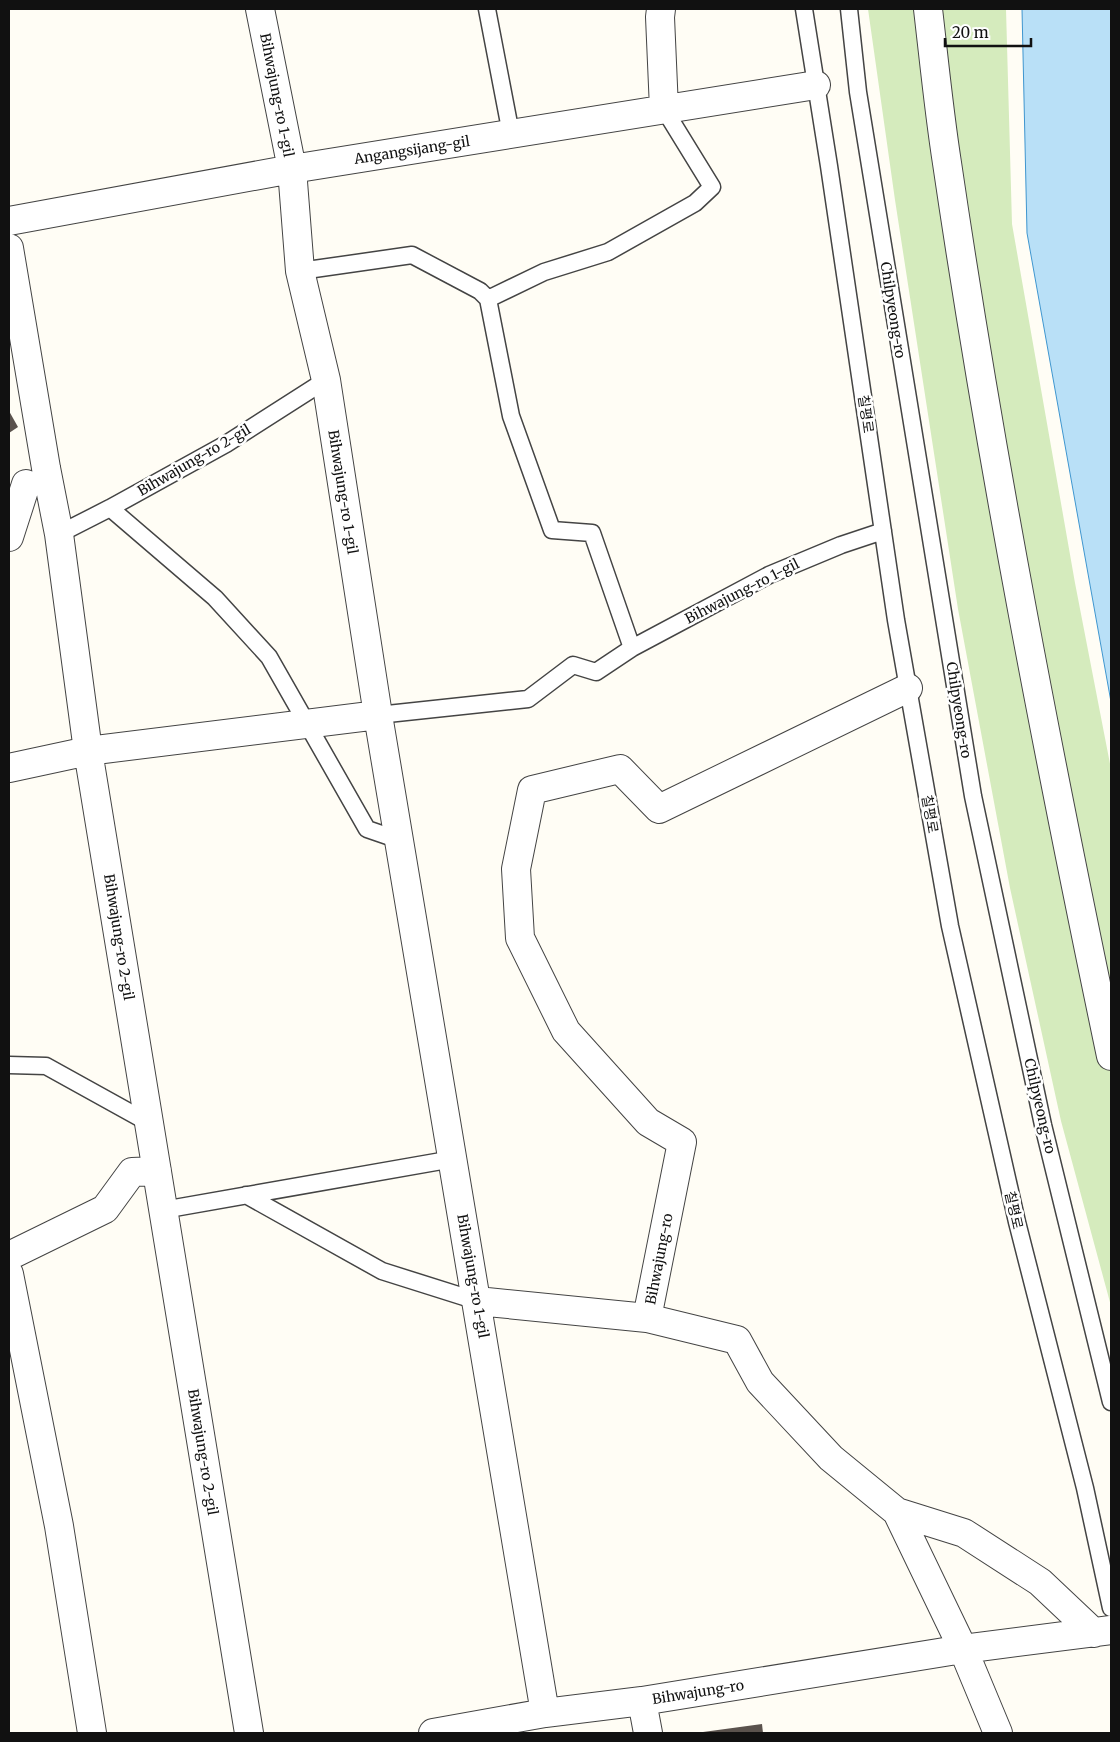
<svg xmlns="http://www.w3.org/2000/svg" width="1120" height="1742" font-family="Merriweather,'Noto Sans KR',serif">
<rect width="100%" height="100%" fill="#fffdf5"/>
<path fill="#d5ebbd" d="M868,9H1006L1012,224L1075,583L1111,769V1306L1061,1121L1010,888L958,609L895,200Z"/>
<path fill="#b9e0f7" stroke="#3f96cf" d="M1022,9H1111V702L1027,233Z"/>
<path fill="#5a524d" d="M9,411L18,427L9,433Z
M762,1724L763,1733H704L703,1732Z"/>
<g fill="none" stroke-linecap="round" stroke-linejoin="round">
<g stroke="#444" stroke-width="19">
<path id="lane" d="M487,9L511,134
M804,9L829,166L896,620L950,926L1017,1222L1085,1488L1111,1608
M849,9L858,92L973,796L1043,1125L1111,1402
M300,271L412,255L480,291L488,299L511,416L552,530L592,533L632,648L769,575L841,545L883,531
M488,299L544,272L608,252L695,203L712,187L664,109
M110,508L215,598L269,657L367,829L399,840
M59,534L110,508L226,444L326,380
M378,715L528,699L573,665L596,672L632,648
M9,1065L46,1066L149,1123
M246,1195L382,1271L477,1301
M163,1210L453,1159"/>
</g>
<g stroke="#444" stroke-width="30">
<path id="street" d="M260,9L292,169L300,271L326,380L378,715L545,1713
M661,9L660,17L664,109
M928,9C934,60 939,112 947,163C991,462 1049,760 1111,1056
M9,221L292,169L816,85
M9,248L46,468L59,534L88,751L249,1733
M9,537L26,484
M9,768L88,751L378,715
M9,1256L105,1209L132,1172L157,1171
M9,1274L59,1526L92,1733
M477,1301L647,1318L737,1340L760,1382L831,1458L897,1512L963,1649L998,1733
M647,1318L682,1142L648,1122L566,1031L520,938L516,869L532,790L620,769L659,809L908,688
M897,1512L964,1533L1040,1582L1094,1633
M642,1701L648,1733
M433,1733L545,1713L642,1701L963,1649L1111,1630"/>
</g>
<use href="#lane" stroke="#fff" stroke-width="16"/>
<use href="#street" stroke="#fff" stroke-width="28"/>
</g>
<g text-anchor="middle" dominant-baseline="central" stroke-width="5" stroke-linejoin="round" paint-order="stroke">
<g font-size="14" fill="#111" stroke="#fff">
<text transform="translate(277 95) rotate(79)">Bihwajung-ro 1-gil</text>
<text transform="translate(412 150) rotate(-9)">Angangsijang-gil</text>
<text transform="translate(893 310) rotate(81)">Chilpyeong-ro</text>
<text transform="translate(866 414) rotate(82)">칠평로</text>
<text transform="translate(194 460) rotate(-30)">Bihwajung-ro 2-gil</text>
<text transform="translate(343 492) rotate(81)">Bihwajung-ro 1-gil</text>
<text transform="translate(742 591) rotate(-27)">Bihwajung-ro 1-gil</text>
<text transform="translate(959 710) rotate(81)">Chilpyeong-ro</text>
<text transform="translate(930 814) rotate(80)">칠평로</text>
<text transform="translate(119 937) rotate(81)">Bihwajung-ro 2-gil</text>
<text transform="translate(1040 1106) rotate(77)">Chilpyeong-ro</text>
<text transform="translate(1014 1210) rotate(77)">칠평로</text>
<text transform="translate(659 1259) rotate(-79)">Bihwajung-ro</text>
<text transform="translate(473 1276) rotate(80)">Bihwajung-ro 1-gil</text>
<text transform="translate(203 1452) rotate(81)">Bihwajung-ro 2-gil</text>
<text transform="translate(698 1692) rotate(-9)">Bihwajung-ro</text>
</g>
</g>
<rect width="1120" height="1742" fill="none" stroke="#111111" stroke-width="20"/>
<path d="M945 38v8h86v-8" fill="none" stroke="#111111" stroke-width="2.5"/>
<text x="952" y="38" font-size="15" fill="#111111" stroke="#ffffff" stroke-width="4" paint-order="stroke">20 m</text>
</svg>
